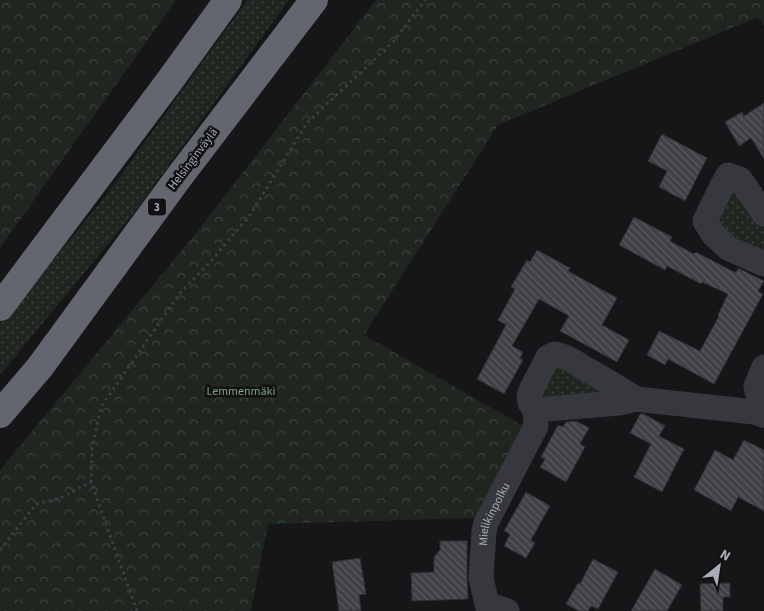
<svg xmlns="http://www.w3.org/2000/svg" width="764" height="611" font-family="'Source Sans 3',sans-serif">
<defs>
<pattern id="grass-dots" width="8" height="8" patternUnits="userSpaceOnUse" patternTransform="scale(1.25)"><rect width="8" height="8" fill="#1e261f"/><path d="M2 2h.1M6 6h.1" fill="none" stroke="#3c433d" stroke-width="1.8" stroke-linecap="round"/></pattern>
<pattern id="forest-crowns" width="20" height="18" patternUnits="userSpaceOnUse" patternTransform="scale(1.25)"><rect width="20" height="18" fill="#1e261f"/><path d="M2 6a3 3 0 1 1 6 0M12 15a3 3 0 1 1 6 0" fill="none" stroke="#3c433d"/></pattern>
<pattern id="building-back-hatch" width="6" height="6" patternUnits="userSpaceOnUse" patternTransform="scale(1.25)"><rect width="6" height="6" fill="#404145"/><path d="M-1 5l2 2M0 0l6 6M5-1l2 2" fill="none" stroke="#595a5e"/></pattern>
</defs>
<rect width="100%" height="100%" fill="#161618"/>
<path fill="url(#grass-dots)" d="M247,0H289L137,209L0,375V324L109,192Z
M737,188L764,225V254L729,233L714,227L726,191Z
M558,364L616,395L536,400Z"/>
<path fill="url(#forest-crowns)" d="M0,0H176L0,248Z
M376,0H764V26L758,17L498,125L364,335L527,428L476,518L268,524L251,611H0V470L197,232Z"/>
<path fill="url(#building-back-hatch)" stroke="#303034" d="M764,103V159L751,138L739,146L725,122L742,112L744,116Z
M662,134L707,158L685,201L659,187L667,171L648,161Z
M634,217L672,237L670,241L694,254L696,252L736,273L738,268L764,281L758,291L763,294L714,384L668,359L665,365L647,355L659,331L700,351L719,316L718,315L728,294L702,282L701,284L667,266L665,270L619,245Z
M537,250L570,268L568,271L617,298L602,325L629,340L617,362L560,331L569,316L539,299L512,346L523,352L520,358L523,360L504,394L477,379L506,325L498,320L515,289L511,287L527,260L530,262Z
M640,414H644L665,426L659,436L684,449L662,492L634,477L651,444L630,433Z
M576,421L589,428L580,444L585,447L566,482L540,467L545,459L541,457L558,425L563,427L566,422Z
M744,440L764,450V511L738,497L731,511L694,490L715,450L733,460Z
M526,492L550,506L531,540L535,543L526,558L504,546L510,534L504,531Z
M440,541H467V577L468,599L412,601L411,573L434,572V557L440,550Z
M360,558L366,594L359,595L361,611H339L332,562Z
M593,559L618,572L598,609L591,606L588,611H579L566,604L578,583L580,584Z
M655,569L682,585L667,611H631Z
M730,583V597H723V611H701L700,584Z"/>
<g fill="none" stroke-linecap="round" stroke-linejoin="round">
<path stroke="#3d3f44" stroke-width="3" stroke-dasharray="2.5 4" stroke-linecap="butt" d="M0,550L36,504L58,499L91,482
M137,611L91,482L92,448L101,407L180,293L213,259L250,215L307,123L393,42L425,0"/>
<g stroke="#37383d" stroke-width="25">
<path d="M764,214L740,179L728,175L722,186L705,221L713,234L728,248L764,264"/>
<path d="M636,399C619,388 602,378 584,368C575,362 566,356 555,354L548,357L532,388L529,396L530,403L535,410L619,403L636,399L754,412L764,415"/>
<path d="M763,415L756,386L764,367"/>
<path id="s1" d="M507,611L487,604L481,578L484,531L486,523L536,426L535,410"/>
</g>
<path stroke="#63666e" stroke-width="28" d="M0,307L168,83L228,0
M0,414L40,367L179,177L314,0"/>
</g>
<g text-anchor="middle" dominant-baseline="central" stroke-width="5" stroke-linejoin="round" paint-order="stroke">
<rect fill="#111113" stroke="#7b7e86" stroke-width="1" x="148" y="198.5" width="18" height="17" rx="4"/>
<g font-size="11" font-weight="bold" fill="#a8adb8">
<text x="157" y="207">3</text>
</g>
<g font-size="12" fill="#a8adb8" stroke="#111113">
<text transform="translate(193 159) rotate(-53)">Helsinginväylä</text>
<text stroke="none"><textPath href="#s1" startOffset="114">Mielikinpolku</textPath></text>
</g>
<g font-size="12" fill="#7fa381" stroke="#111113">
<text x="241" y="391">Lemmenmäki</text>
</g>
</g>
<g transform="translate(719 566) rotate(30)" stroke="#111113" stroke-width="4" paint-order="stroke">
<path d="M0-4L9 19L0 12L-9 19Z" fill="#a8adb8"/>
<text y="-8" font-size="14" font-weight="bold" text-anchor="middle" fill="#a8adb8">N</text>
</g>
</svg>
